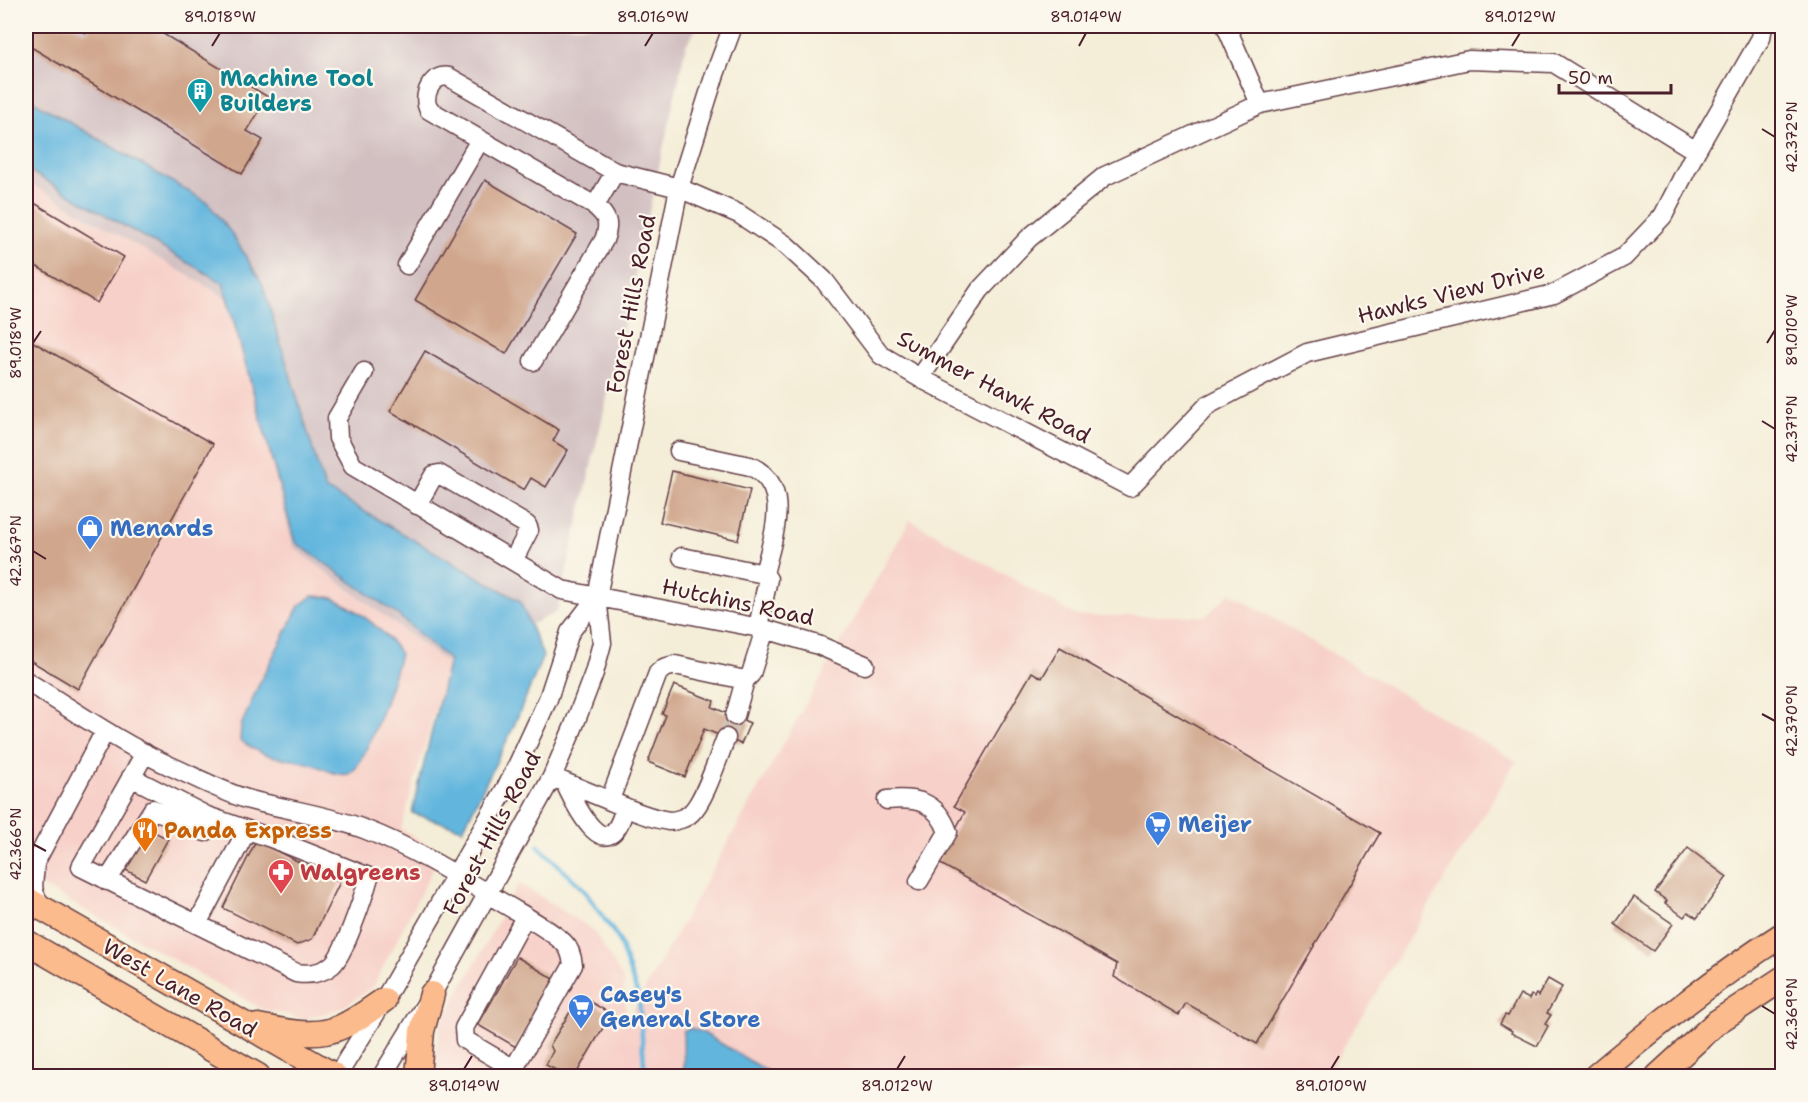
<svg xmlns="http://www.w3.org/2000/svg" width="1808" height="1102" font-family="'Shantell Sans',sans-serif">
<rect width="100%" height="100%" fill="#fbf7ec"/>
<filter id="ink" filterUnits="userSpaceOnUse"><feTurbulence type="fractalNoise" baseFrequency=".0167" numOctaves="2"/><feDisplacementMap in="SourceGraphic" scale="12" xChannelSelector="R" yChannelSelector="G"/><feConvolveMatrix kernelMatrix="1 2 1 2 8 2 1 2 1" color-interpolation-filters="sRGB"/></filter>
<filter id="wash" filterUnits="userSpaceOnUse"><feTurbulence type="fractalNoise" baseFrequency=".008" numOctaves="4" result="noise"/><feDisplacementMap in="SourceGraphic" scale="24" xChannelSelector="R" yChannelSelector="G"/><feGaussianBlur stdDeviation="1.35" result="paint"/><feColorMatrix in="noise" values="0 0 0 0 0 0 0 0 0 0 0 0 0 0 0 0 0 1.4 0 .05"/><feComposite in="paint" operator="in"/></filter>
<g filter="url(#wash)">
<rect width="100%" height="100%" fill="#f4edd7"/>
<path fill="#f7d1c9" d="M26,181L231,300L293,547L448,664L401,829L441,853L373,987L343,1007L307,1019L262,1009L26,877Z
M910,520L1077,616H1206L1230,593L1516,761L1326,1076H430L441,1025L519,883L593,930L623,979L627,1021Z"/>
<path fill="#d2bfc1" d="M26,26H698L686,45L624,325L557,612L448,664L293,547L230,300L26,181Z"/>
<path fill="#62b6de" stroke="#566a84" stroke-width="1.5" d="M26,97L207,202L232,234L262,283L325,489L520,601L543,656L513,728L463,829L412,813L449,660L398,615L295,542L223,283L26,169Z
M312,596C319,597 329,596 335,599C357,609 388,633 400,654C395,673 365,771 348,774C333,777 318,764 304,762C276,757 264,758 240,740L241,726L259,684L299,606Z
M690,1028L702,1032L775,1076H684L683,1031Z"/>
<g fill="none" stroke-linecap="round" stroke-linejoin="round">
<path stroke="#62b6de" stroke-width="4.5" d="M538,846L583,889L618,938L639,998L645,1076"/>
</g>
<g id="blocks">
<path fill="#d0a68c" d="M26,26H73L86,33L91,26H150L268,97L247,131L263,140L242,174L26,44Z
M485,180L577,234L506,354L415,300Z
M26,198L124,257L97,303L26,260Z
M26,338L213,444L78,689L26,658Z
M425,351L559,430L553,441L568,450L546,487L531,478L524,490L390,411Z
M672,471L750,490L738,540L660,522Z
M1060,647L1380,833L1257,1044L1186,1003L1179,1015L1114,977L1117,964L937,862L965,812L954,806L1032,672L1042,678Z
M674,685L714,701L712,707L750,723L741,744L704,729L685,777L648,762L666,715L662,714Z
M145,827L168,839L145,880L122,868Z
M256,841L340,882L312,939L297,945L223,908Z
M1688,848L1727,877L1697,918L1688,912L1684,917L1665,903L1667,901L1655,892Z
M1634,897L1673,924L1653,951L1615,924Z
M517,957L554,979L516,1047L478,1025Z
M1548,979L1562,987L1547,1013L1551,1015L1545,1024L1548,1026L1537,1046L1511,1033L1512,1031L1500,1024L1505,1015L1508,1016L1520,994L1529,999L1531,995L1534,997L1536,994L1538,996Z
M584,998L611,1014L575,1076H567L546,1065L553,1051L550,1045L570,1012H576Z"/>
</g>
</g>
<g filter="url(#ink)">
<use href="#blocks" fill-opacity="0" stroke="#643e45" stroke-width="1.5"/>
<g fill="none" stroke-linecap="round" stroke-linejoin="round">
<path stroke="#d2c4b5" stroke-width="18" stroke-dasharray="18 9" stroke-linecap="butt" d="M726,738L735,716"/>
<g stroke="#643e45" stroke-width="21">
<path id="minor" d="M1226,26L1260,104
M595,206L429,110C421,96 432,73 449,77L615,172L679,188L739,214L786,245L824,280L881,355L920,378L1130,487L1208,405L1307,353L1554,294L1624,257L1663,216L1696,151L1761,38L1763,26
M407,265L480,140
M533,361L604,240C610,224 608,217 595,206L615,172
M364,372L337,418L338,438L353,466L562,590L765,629L818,645L865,665
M920,378L980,290L1029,238L1105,176L1260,104L1469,60L1554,63L1696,151
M679,451L750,466C794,486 772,538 764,574
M417,505L434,475L439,474L527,525L529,530L513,561
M682,557L764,574L768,579L758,627
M26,681C73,710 120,743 170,766C193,776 227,794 250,800C288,810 327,815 364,829C416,849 461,878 508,906C523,915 554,932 565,944C570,949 572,957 573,965L516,1065L509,1066L465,1040L464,1028L525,917
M735,716L745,680
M131,777L207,816L271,838L369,877C364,895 344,955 332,965C321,974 309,975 296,973L81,867L145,753
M552,777L608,800L611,797L658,673L664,668L675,665L745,680L751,674L765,629
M565,783C577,809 608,872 625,807
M608,800C627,808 648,818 669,821C676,821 686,818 691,813C705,800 718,757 726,738
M887,800C916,797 937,801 948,832L919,881
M107,881L153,809L205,832
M44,909C29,890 33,885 36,861L105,731
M197,924L247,830
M337,1076L384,1000L511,779L548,699L570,632L597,597
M382,1076L432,994L552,777L573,728L594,673L602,643L597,597L679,188L715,74L733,26"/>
</g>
<g stroke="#643e45" stroke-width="27">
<path id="major" d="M26,899L335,1076
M26,942L258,1076
M258,1026C285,1031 315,1039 341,1027C357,1020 371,1009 384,1000
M418,1076L422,1031L432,994
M1596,1076C1656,1026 1716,977 1782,935
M1658,1076L1717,1022L1782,979"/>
</g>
<use href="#minor" stroke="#fff" stroke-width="18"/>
<use href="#major" stroke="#fbbb8c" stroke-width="24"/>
</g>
</g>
<path fill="none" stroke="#4a1f2b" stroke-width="2" d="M212,46L220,33M645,46L653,33M1079,46L1086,33M1512,46L1520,33M1762,129L1775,137M33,343L41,331M1767,343L1775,330M1762,421L1775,429M33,551L46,559M1762,714L1775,721M33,844L46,851M1762,1006L1775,1014M464,1069L472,1056M897,1069L905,1056M1331,1069L1339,1056"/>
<defs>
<g id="building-pin" transform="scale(1.35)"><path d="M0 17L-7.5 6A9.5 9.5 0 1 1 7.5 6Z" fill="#0f9aa8" stroke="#fbf7ec"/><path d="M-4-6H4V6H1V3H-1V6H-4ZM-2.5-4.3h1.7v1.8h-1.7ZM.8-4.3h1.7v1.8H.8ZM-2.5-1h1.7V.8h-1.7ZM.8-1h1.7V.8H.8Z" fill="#fff"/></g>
<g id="shop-pin" transform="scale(1.35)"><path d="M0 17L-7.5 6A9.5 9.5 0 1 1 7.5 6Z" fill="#3f7fe0" stroke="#fbf7ec"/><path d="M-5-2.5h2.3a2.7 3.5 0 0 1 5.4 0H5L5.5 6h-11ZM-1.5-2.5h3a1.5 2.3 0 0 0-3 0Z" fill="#fff"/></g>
<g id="supermarket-pin" transform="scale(1.35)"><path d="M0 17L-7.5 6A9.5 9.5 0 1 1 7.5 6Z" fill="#3f7fe0" stroke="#fbf7ec"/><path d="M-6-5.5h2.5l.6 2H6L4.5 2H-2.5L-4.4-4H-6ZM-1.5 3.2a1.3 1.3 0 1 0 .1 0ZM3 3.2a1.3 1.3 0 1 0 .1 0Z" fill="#fff"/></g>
<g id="restaurant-pin" transform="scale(1.35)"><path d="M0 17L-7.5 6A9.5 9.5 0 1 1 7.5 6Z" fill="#e8710a" stroke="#fbf7ec"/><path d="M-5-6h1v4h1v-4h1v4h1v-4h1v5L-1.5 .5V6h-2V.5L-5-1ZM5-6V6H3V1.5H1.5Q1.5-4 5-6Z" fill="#fff"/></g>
<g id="pharmacy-pin" transform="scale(1.35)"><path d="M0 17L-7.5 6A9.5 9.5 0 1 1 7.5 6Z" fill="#e0444e" stroke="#fbf7ec"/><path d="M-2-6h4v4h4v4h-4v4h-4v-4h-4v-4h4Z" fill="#fff"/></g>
</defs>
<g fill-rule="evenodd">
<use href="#building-pin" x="200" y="91"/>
<use href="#shop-pin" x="90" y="528"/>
<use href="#supermarket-pin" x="1158" y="824"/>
<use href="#restaurant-pin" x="145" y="830"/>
<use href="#pharmacy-pin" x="281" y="872"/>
<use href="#supermarket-pin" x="581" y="1007"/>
</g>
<g text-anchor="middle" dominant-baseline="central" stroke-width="4.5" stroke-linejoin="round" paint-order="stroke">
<g font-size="22" font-weight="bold" fill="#0d838f" stroke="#fbf7ec" text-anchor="start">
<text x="220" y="78">Machine Tool<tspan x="220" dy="25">Builders</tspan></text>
</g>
<g font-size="22" fill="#4a1f2b" stroke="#fbf7ec">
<text transform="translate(1451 293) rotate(-14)">Hawks View Drive</text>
<text transform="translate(631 304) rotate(-79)">Forest Hills Road</text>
<text transform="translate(994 387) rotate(28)">Summer Hawk Road</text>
<text transform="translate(738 602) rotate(12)">Hutchins Road</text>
<text transform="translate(492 833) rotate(-62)">Forest Hills Road</text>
<text transform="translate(180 988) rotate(30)">West Lane Road</text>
</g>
<g font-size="22" font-weight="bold" fill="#366cbe" stroke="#fbf7ec" text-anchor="start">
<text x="110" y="528">Menards</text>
<text x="1178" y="824">Meijer</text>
<text x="600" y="994">Casey's<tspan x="600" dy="25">General Store</tspan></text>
</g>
<g font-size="22" font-weight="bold" fill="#c56008" stroke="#fbf7ec" text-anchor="start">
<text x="164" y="830">Panda Express</text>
</g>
<g font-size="22" font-weight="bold" fill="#be3a42" stroke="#fbf7ec" text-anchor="start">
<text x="300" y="872">Walgreens</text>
</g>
</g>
<rect width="1808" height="1102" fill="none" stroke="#fbf7ec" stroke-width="66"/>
<path d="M1559 84v9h112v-9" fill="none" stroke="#4a1f2b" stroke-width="3"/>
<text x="1568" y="84" font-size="18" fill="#4a1f2b" stroke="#fbf7ec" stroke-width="4.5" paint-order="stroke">50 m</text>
<rect x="33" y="33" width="1742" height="1036" fill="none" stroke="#4a1f2b" stroke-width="2"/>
<g font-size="15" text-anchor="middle" fill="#4a1f2b">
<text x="220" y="22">89.018°W</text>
<text x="653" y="22">89.016°W</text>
<text x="1086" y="22">89.014°W</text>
<text x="1520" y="22">89.012°W</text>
<text transform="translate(1792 137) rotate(-90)" y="5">42.372°N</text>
<text transform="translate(1792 330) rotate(-90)" y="5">89.010°W</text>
<text transform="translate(16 343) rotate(-90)" y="5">89.018°W</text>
<text transform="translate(1792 429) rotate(-90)" y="5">42.371°N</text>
<text transform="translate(16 551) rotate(-90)" y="5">42.367°N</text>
<text transform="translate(1792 721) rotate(-90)" y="5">42.370°N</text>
<text transform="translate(16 844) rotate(-90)" y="5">42.366°N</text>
<text transform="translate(1792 1014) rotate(-90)" y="5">42.369°N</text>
<text x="464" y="1091">89.014°W</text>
<text x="897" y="1091">89.012°W</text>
<text x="1331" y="1091">89.010°W</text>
</g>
</svg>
